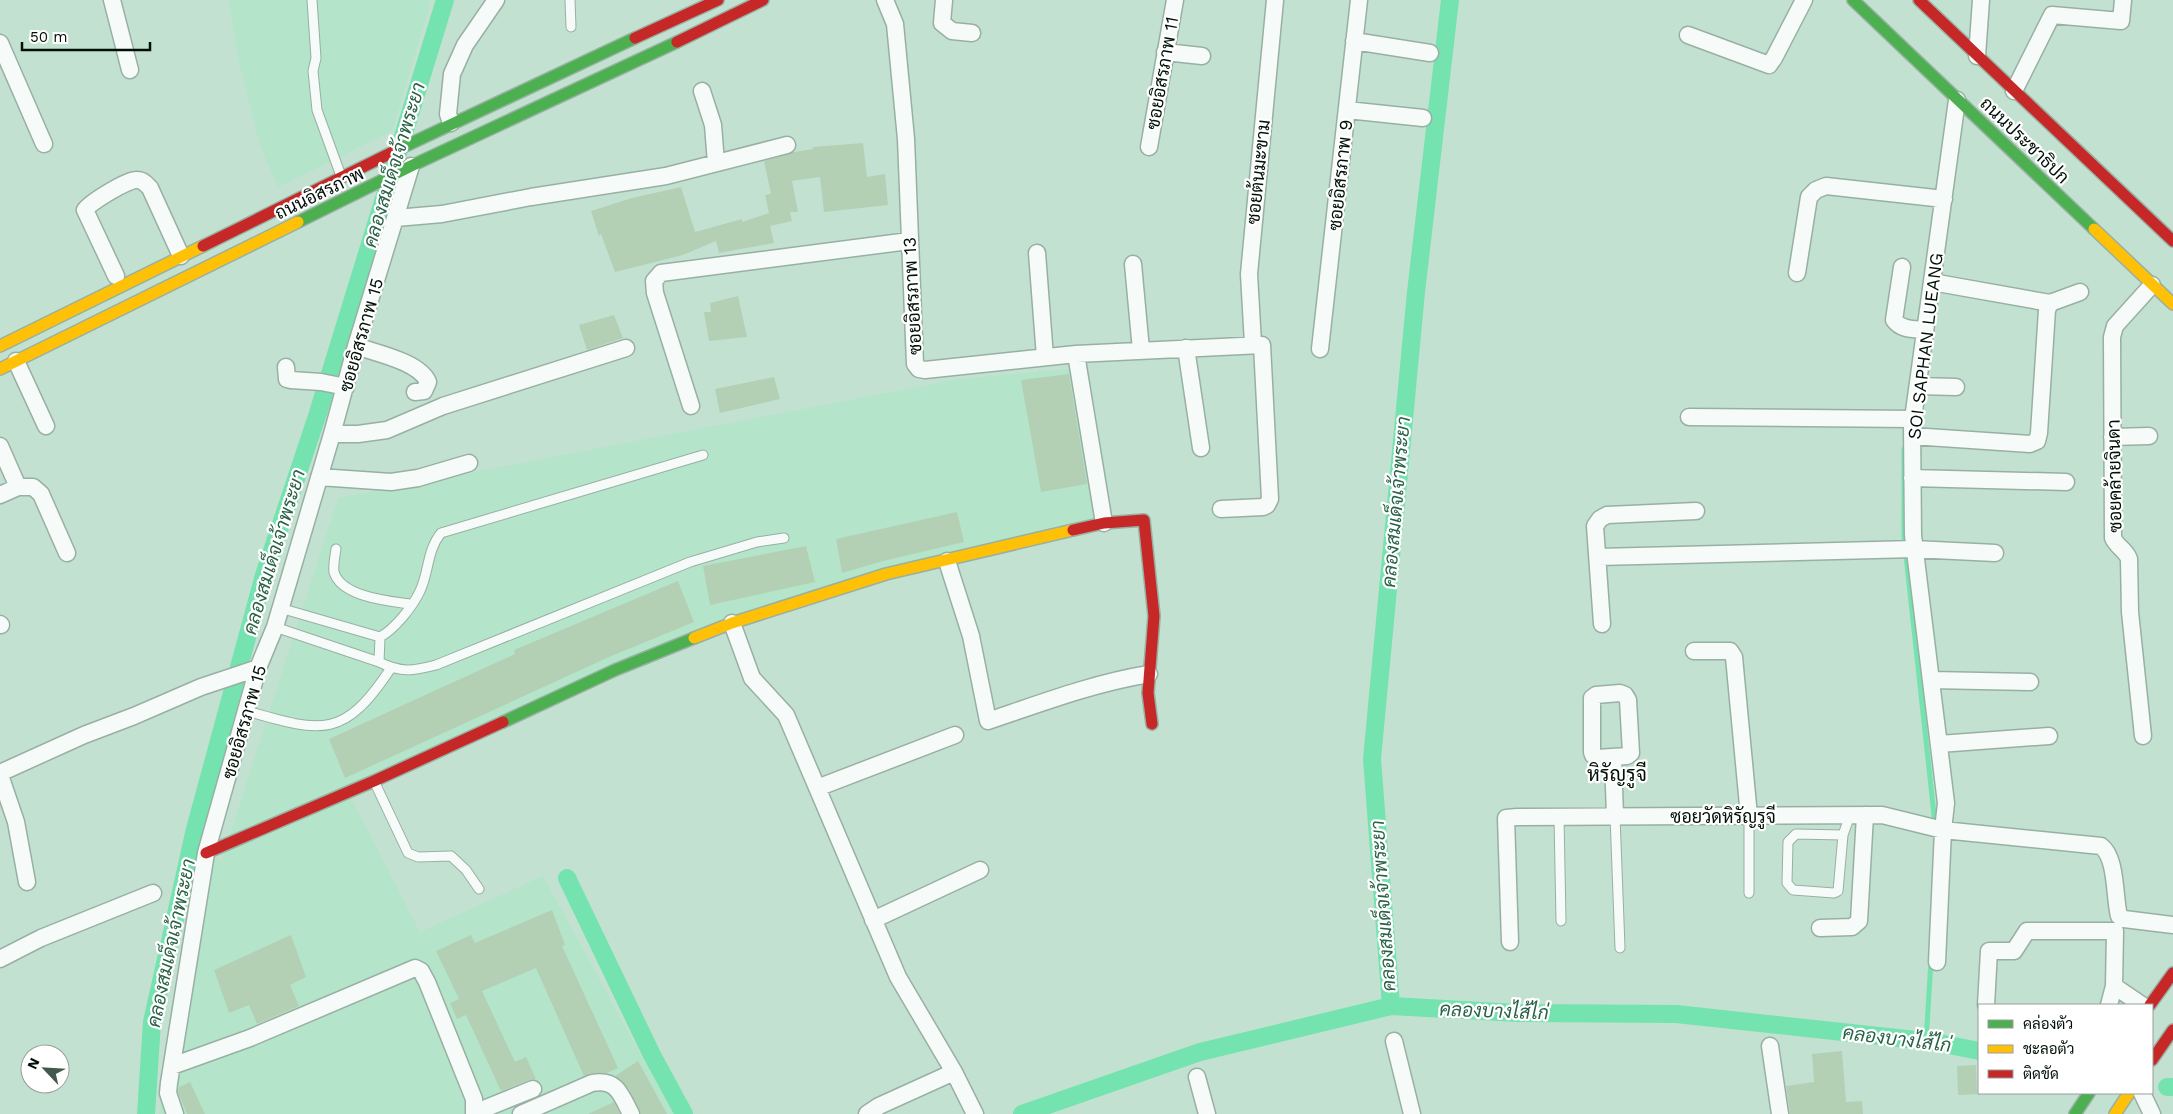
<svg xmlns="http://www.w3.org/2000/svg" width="2173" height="1114" font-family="'Work Sans',Sarabun,sans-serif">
<rect width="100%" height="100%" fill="#c3e1d0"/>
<path fill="#b4e4c9" d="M229,0H431L392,131L278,187L260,146L238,59Z
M1079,368L1104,526L831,585L345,786L420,932L543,876L673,1114H159L171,1014L199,862L222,859L338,498L959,379Z"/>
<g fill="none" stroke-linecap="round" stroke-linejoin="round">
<path stroke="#74e3af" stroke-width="5" d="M1904,449V537L1935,824
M1926,1042L1931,960"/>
<path stroke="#74e3af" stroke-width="18" d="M567,878L652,1055L684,1114
M1391,1006L1372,759L1416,292L1450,0
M2167,1087H2173
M146,1114L152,1022L195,829L264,575L318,413L445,0
M1022,1114L1200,1052L1391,1006L1518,1013L1676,1014L1934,1042L1979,1051"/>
</g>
<path fill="#b3d0b5" d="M863,143L867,177L885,174L888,205L824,212L820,177L792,181L798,212H790L792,221L770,226L774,243L719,253L716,241L683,255L615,272L601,234L599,236L591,211L632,198L681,187L695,232L742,219V222L769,213L765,195L771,194L764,161L794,152L813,149V147Z
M738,296L747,337L709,341L704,312H711L710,303Z
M614,315L623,338L587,350L579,325Z
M1069,374L1087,484L1041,492L1021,380Z
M774,377L780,399L720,413L715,389Z
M957,512L964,542L883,561L842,573L836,539Z
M806,546L815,582L710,605L703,566Z
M678,581L694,622L609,657L345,778L329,739L515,654L514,650Z
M552,910L565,945L562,946L618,1068L607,1073H591L584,1076L536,968L482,991L515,1062L526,1057L536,1079L529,1080L501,1091L466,1015L457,1019L450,1003L459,999L436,951L471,935L475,943Z
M291,935L306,977L290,985L299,1006L257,1024L249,1005L229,1013L214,970Z
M1842,1051L1846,1102L1862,1101L1863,1114H1790L1786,1086L1814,1082L1812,1054Z
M638,1061L667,1114H641L629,1089L615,1076Z
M1976,1065L1977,1094L1958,1095L1957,1066Z
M190,1082L205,1114H187L178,1092L179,1087Z
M614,1102L620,1114H588Z"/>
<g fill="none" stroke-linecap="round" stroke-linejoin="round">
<g stroke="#98b0a3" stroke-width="11">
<path id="lane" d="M312,0L316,58L313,71L317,110L341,176
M570,0L571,27
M336,549C335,556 333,565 334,572C341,597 389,601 410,604
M280,608L380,637C395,629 413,606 420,591C429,572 427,550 441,533L703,455
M275,627L379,662C401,673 413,671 436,665L690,562L757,542L784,538
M379,662L380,637
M247,711C323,733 344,739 391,668
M374,781L408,853L418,857L451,856L466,870L479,889
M1615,816L1620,948
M1749,816V893
M1559,817L1561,921
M1843,835L1796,834L1788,842L1787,883L1793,890L1834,893L1838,891L1843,835L1850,815"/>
</g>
<g stroke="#98b0a3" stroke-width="19">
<path id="street" d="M112,0L130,70
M885,0L895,24L906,139L915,364L919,369L925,370L1076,354L1262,345L1270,499L1267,505L1263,507L1221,509
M944,0L942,23L952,31L972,33
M1688,35L1769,65L1774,58L1804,0
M1354,41L1430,53
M0,43L44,144
M1165,52L1202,56
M1977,56L1981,0
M702,91L713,125L716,163
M2014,91L2052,15L2121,21L2123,0
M1347,110L1423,118
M451,123L448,114L452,74L465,45L496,0
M1149,147L1175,0
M396,218L442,214L531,197L666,176L787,145
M1037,253L1045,357
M1133,264L1141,350
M1902,267L1894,320C1901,330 1914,329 1925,330
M1797,273L1809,197L1816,190L1826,186L1944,199
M116,276L85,210C91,202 128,179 137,180C143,180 146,184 150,188L181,256
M1932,282L2050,303
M1253,344L1249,274L1275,0
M356,346C376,353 420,362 428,382L424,391L415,392
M1186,348L1201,448
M1320,349L1359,0
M1076,354L1104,523
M16,361L46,426
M286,367L287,379L291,380L321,382L346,387
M1918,386L1956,387
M691,406L655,293L654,281L661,273L909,241
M1689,417L1913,419
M332,434H358L387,430L443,406L626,348
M1912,436L2030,444L2037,441L2039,433L2047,310L2050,303L2080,292
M2112,437L2149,436
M0,446L18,487
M319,477L391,482L418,478L469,463
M1912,478L2066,482
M0,495L18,487H33L41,494L67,553
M1598,557L1914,549L1995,553
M947,561L971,636L988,721C1041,703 1094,683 1149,674
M732,623L752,678L786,715L898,977L954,1072L975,1114
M0,624L1,625
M1602,624L1595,526L1600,519L1607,515L1696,511
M1694,651H1730L1734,657L1749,816
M1931,680L2030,682
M1620,693L1625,695L1628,700L1631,753L1627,756L1597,758L1593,755L1592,752V698L1596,695Z
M2143,736L2130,612L2129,559C2126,550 2117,547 2113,538L2112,337L2115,326L2152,285
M1939,744L2049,736
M1613,758L1615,816
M0,773L84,735L134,716L201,687L258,668
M0,775L16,822L27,882
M817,788L955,735
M873,920L980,870
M1820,928L1852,927L1859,921L1865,815
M1510,942L1506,818L1517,817L1882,815L1943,830L2101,846C2117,858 2114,896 2119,916L2124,919L2173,925
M0,959L41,938L153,893
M1937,962L1943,830L1946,803L1913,535L1912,426L1957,100
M2114,986L2142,1005
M1986,1005L1989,951H2014L2027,931H2115L2114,986L2109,1005
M1394,1041L1412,1114
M1770,1046L1780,1114
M172,1066L250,1038L415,968L421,971L427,982L474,1099V1114
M1197,1077L1207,1114
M2142,1093L2152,1114
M474,1113L533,1089
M175,1114L168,1093L169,1083L206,853L258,668L275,627L332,434L356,346L411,166
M521,1114L592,1083C617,1078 621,1095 631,1114
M867,1114L879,1106L954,1072"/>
</g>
<g stroke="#98b0a3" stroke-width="14">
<path id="fast" d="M1853,0L2094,229
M399,149L635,38
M298,222L411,166L677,42
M503,722L615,670L694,638
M2075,1114L2089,1093"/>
</g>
<g stroke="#98b0a3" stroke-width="14">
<path id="slow" d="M2094,229L2173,304
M0,346L203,246
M0,369L298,222
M694,638L732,623L886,574L1073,530
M2115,1114L2129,1093"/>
</g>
<g stroke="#98b0a3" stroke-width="14">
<path id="jam" d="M1919,0L2173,241
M635,38L718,0
M677,42L763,0
M203,246L399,149
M1073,530L1104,523L1144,520L1154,616L1148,693L1152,724
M206,853L374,781L503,722
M2150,1005L2173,973
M2152,1060L2173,1030"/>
</g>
<use href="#lane" stroke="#f6faf8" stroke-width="9"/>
<use href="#street" stroke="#f6faf8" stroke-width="16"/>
<use href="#fast" stroke="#4caf50" stroke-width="11"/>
<use href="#slow" stroke="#ffc107" stroke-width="11"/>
<use href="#jam" stroke="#c62828" stroke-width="11"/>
</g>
<g text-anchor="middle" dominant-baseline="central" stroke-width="4.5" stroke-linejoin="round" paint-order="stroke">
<g font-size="18" fill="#001006" stroke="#fff">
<text transform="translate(1162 73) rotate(-80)">ซอยอิสรภาพ 11</text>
<text transform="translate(2025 140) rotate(44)">ถนนประชาธิปก</text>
<text transform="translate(1258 172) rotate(-84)">ซอยต้นมะขาม</text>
<text transform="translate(1340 175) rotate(-84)">ซอยอิสรภาพ 9</text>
<text transform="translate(319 193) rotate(-26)">ถนนอิสรภาพ</text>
<text transform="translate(912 296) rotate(-93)">ซอยอิสรภาพ 13</text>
<text transform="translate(361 335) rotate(-74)">ซอยอิสรภาพ 15</text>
<text transform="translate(1925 346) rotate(-83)">SOI SAPHAN LUEANG</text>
<text transform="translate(2114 476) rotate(-91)">ซอยคล้ายจินดา</text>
<text transform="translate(244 722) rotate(-74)">ซอยอิสรภาพ 15</text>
<text x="1723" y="816">ซอยวัดหิรัญรูจี</text>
</g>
<g font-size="19" font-style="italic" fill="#2a6247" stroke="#fff">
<text transform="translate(394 165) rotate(-73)">คลองสมเด็จเจ้าพระยา</text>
<text transform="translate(1396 502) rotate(-85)">คลองสมเด็จเจ้าพระยา</text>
<text transform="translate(274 552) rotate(-73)">คลองสมเด็จเจ้าพระยา</text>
<text transform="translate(1383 906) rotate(-94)">คลองสมเด็จเจ้าพระยา</text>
<text transform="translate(171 943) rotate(-78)">คลองสมเด็จเจ้าพระยา</text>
<text transform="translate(1494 1011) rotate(2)">คลองบางไส้ไก่</text>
<text transform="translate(1897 1039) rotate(7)">คลองบางไส้ไก่</text>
</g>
<g font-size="20" fill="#001006" stroke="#fff">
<text x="1617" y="774">หิรัญรูจี</text>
</g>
</g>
<rect x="1978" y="1004" width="175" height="90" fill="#ffffff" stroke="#999f9b"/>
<rect x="1988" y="1020" width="25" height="8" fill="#4caf50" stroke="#999f9b"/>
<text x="2023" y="1029" font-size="15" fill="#001006">คล่องตัว</text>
<rect x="1988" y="1045" width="25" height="8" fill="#ffc107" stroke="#999f9b"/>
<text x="2023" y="1054" font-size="15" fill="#001006">ชะลอตัว</text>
<rect x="1988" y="1070" width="25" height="8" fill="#c62828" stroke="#999f9b"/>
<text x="2023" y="1079" font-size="15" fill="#001006">ติดขัด</text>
<g transform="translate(45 1069) rotate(295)"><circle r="24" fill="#ffffff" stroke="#999f9b"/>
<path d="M0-4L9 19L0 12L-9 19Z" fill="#44594d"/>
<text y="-8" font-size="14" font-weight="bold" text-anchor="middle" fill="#001006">N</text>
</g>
<path d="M22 42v8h128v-8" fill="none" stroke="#001006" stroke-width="2.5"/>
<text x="30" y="42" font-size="15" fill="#001006" stroke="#ffffff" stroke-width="4" paint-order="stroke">50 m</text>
</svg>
